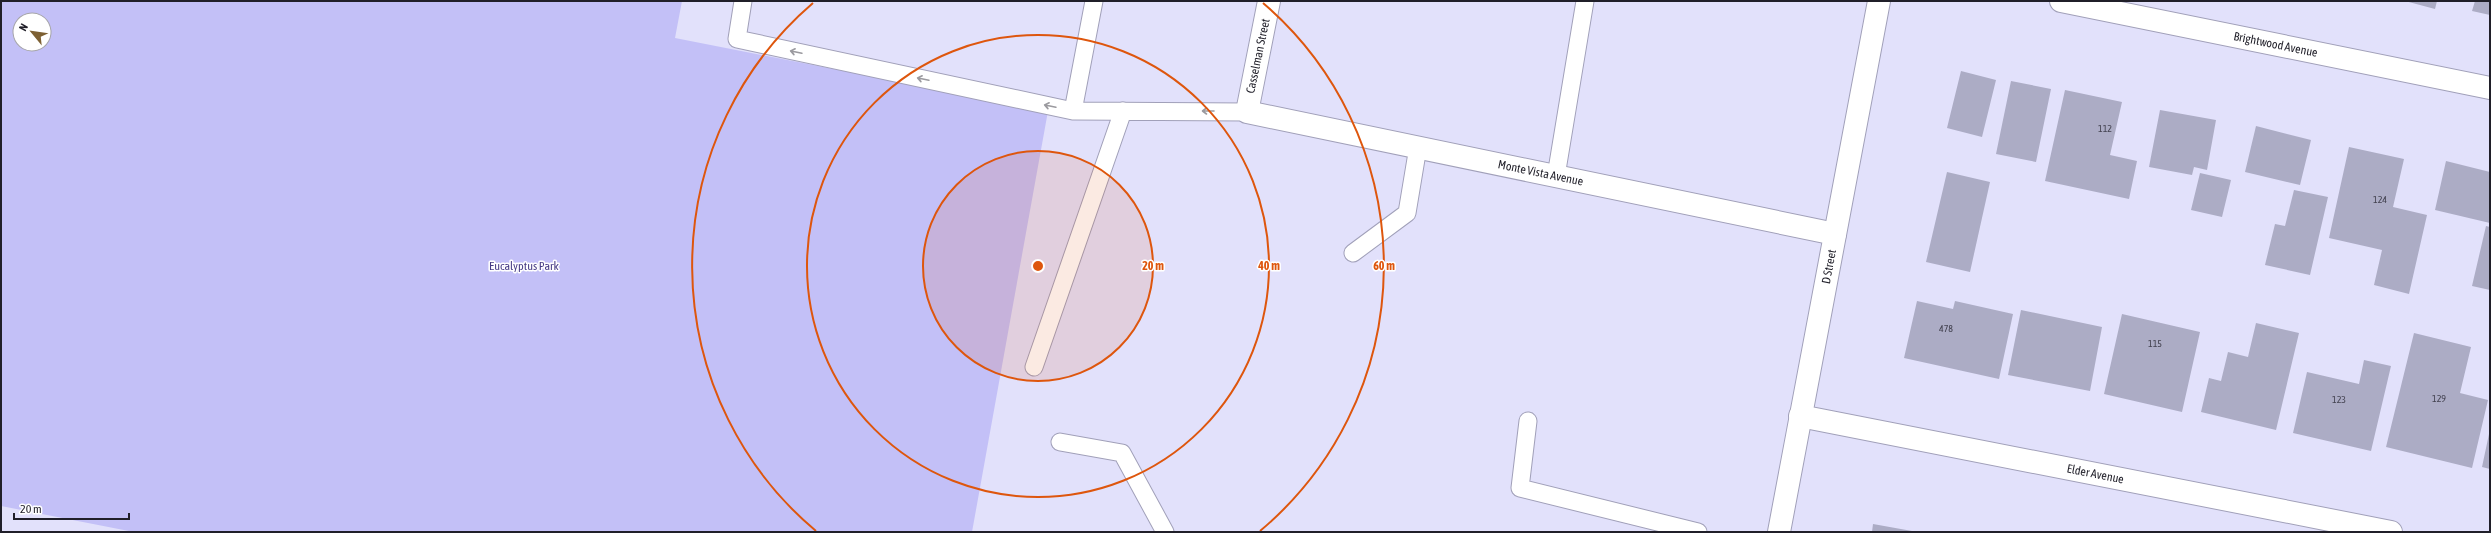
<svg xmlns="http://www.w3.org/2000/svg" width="2491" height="533" font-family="'Asap Condensed',sans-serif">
<rect width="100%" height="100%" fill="#e2e1fb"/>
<path fill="#c3c0f7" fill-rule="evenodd" d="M1,1H682L675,38L1048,111L972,532H134L1,506ZM20,20H44V44H20Z"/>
<path fill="#acacc5" d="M2405,1H2437L2435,9Z
M2475,1H2490V15L2472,11Z
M1961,71L1996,80L1982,137L1947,128Z
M2011,81L2051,89L2036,162L1996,154Z
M2065,90L2122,102L2110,155L2137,161L2129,199L2045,181Z
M2160,110L2216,120L2207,170L2194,167L2192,175L2149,167Z
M2256,126L2311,140L2300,185L2245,172Z
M2349,147L2404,159L2393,207L2427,215L2409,294L2374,285L2382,250L2329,238Z
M2446,161L2490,172V223L2435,210Z
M1947,172L1990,182L1970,272L1926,262Z
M2200,173L2231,180L2222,217L2191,210Z
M2294,190L2328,197L2310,275L2265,265L2275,224L2285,226Z
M2486,226L2490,227V290L2472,286Z
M1917,301L1953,309L1955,301L2013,314L1999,379L1904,358Z
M2021,310L2102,327L2090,391L2008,375Z
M2122,314L2200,332L2182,412L2104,394Z
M2256,323L2299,333L2276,430L2201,412L2209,378L2221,381L2228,352L2248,357Z
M2414,333L2471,347L2460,393L2488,400L2472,468L2386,447Z
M2364,360L2391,366L2371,451L2293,433L2307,372L2359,384Z
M2489,434H2490V469L2482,467Z
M1873,524L1912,531V532H1872Z"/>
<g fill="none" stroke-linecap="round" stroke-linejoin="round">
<g stroke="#a1a0b9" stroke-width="19">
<path id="service" d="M743,1L737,39L1073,111L1247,112
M1073,111L1094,1
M1556,176L1585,1
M1353,253L1407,213L1418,147
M1034,367L1123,111
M1528,421L1520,488L1698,532
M1060,442L1122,453L1165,532"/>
</g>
<g stroke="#a1a0b9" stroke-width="24">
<g id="minor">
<path id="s1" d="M1269,1L1247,112L1835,234"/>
<path id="s2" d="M2061,1L2490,88"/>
<path id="s3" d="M1800,416L2391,532"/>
</g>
</g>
<g stroke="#a1a0b9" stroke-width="24">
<g id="tertiary">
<path id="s4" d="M1779,532L1879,1"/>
</g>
</g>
<use href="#service" stroke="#fff" stroke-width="17"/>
<use href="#minor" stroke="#fff" stroke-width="22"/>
<use href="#tertiary" stroke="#fff" stroke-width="22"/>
</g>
<defs><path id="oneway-shaft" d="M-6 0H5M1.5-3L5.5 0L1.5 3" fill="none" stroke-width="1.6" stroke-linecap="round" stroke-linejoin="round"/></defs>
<g stroke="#9b9a9f">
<use href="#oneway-shaft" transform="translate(796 52) rotate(-168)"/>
<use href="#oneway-shaft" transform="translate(923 79) rotate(-168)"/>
<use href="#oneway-shaft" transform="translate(1050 106) rotate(-168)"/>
<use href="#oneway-shaft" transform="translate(1208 111) rotate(-180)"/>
</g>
<circle cx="1038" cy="266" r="115" fill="#de560d" fill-opacity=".12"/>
<g fill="none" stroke="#de560d" stroke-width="2">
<circle cx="1038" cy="266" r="115"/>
<circle cx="1038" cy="266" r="231"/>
<path d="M816 531A346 346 0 0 1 813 3M1263 3A346 346 0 0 1 1260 531"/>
</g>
<g text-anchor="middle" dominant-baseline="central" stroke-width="3" stroke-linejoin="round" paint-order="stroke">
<g font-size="10" fill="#434250">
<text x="2105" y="128">112</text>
<text x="2380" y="199">124</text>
<text x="1946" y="328">478</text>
<text x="2155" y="343">115</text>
<text x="2439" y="398">129</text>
<text x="2339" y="399">123</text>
</g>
<g font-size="12" fill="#201f29" stroke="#fff">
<text stroke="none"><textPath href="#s2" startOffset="219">Brightwood Avenue</textPath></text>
<text transform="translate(1258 56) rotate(-78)">Casselman Street</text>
<text stroke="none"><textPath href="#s1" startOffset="413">Monte Vista Avenue</textPath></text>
<text stroke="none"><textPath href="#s4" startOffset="270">D Street</textPath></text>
<text stroke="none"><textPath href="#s3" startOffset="301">Elder Avenue</textPath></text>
</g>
<g font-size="12" fill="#473c85" stroke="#fff">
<text x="524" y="266">Eucalyptus Park</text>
</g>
</g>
<circle cx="1038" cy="266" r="6" fill="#de560d" stroke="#fff" stroke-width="2"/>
<g font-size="12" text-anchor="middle" font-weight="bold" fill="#de560d" stroke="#fff" stroke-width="3" stroke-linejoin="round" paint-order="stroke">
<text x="1153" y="270">20 m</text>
<text x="1269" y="270">40 m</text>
<text x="1384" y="270">60 m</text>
</g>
<rect width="2491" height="533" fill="none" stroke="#201f29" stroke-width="4"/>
<g transform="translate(32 32) rotate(299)"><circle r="19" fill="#ffffff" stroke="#a6a5a9"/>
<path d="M0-3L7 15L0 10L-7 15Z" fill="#7d6033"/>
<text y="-6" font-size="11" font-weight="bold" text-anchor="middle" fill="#201f29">N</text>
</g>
<path d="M14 513v6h115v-6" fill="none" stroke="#201f29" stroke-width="2"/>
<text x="20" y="513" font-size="12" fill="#201f29" stroke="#ffffff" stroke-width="3" paint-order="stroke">20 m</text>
</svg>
